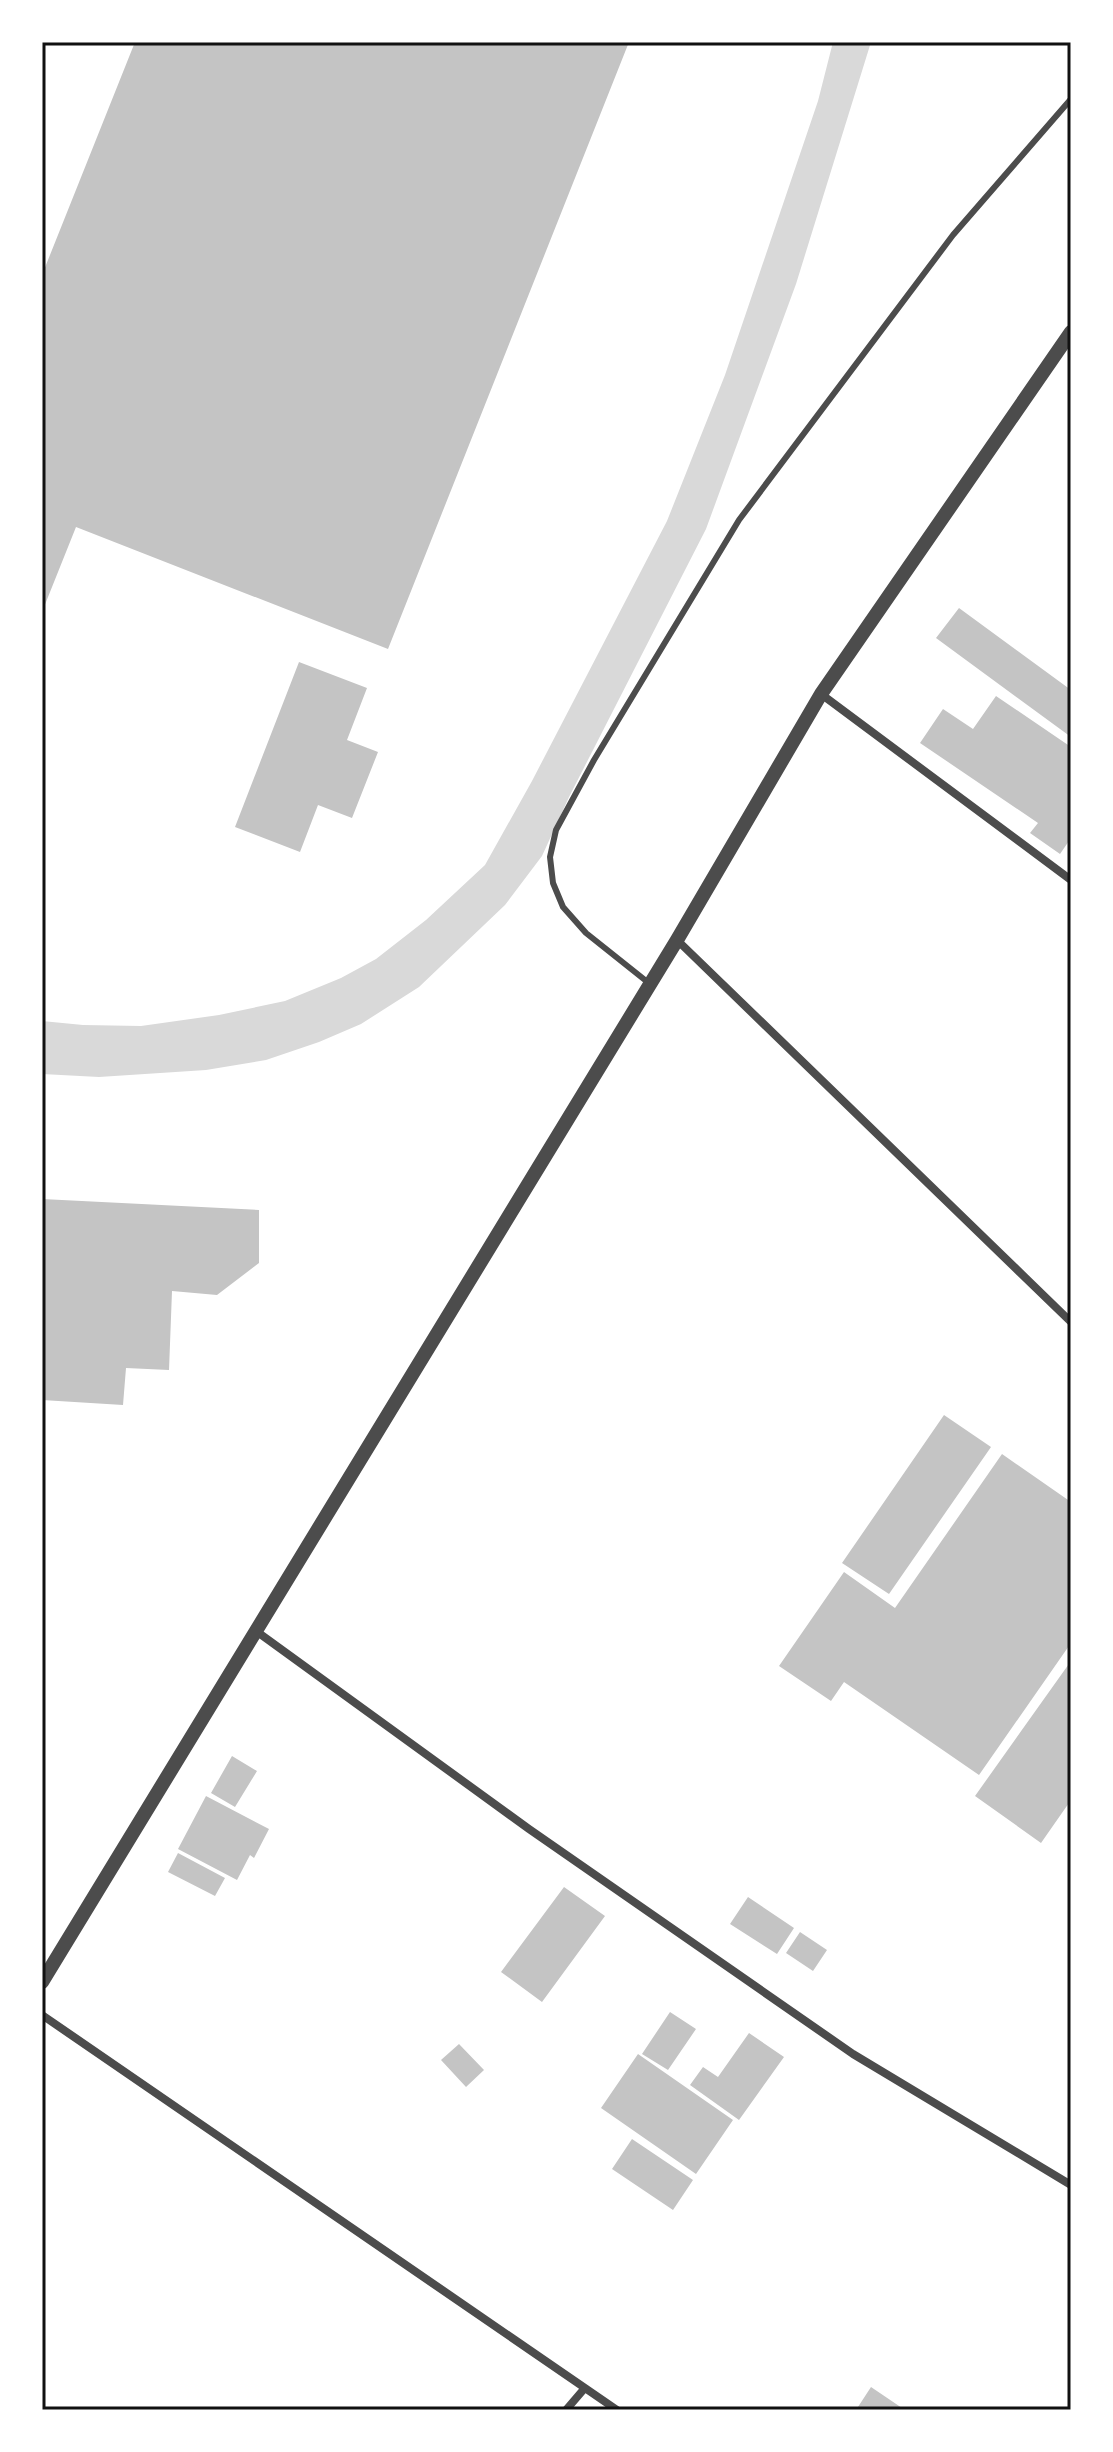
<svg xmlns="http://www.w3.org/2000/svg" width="1113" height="2452" font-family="'Work Sans',sans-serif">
<rect width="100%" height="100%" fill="#fff"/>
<path fill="#d9d9d9" d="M833,42H871L796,284L706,529L569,797L542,856L505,905L419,987L361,1024L319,1042L266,1060L206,1070L99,1077L42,1074V1021L83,1025L141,1026L219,1015L285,1001L341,978L376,959L426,920L485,865L532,781L667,521L725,375L818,101Z"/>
<path fill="#c4c4c4" d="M135,42H629L388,649L76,527L42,612V275Z
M959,608L1071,690V737L936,638Z
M299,662L367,688L347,740L378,752L352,818L318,805L300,852L235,827Z
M996,696L1071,747V838L1060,854L1030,833L1038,823L920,743L943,709L973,729Z
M42,1199L259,1210V1263L217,1295L172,1291L169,1370L126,1368L123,1405L42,1400Z
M944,1415L991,1447L889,1594L842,1563Z
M1002,1454L1071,1502V1643L979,1775L844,1682L831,1701L779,1666L844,1572L895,1608Z
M1071,1661V1800L1041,1843L975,1796Z
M232,1756L257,1771L235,1807L211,1793Z
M206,1796L269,1829L254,1858L250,1855L237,1880L178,1849Z
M178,1853L225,1878L215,1896L168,1872Z
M564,1887L605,1916L542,2002L501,1972Z
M748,1897L794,1928L777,1954L730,1924Z
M800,1932L827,1950L813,1971L786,1953Z
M670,2012L696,2029L668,2070L642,2054Z
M749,2033L784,2057L739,2120L690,2085L703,2067L718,2077Z
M459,2044L484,2070L466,2087L441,2060Z
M638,2054L733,2120L696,2174L601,2108Z
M632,2139L693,2180L673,2210L612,2169Z
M871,2387L905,2410H856Z"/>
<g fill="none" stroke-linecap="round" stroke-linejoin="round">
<path stroke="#4c4c4c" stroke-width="6" d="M650,984L586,933L563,907L553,883L550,857L556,830L594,760L739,520L953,235L1071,99"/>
<path stroke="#4c4c4c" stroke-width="8" d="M821,694L1071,880
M677,940L1071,1322
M256,1631L529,1829L853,2054L1071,2185
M42,2015L617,2410
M566,2410L584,2389"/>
<path stroke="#4c4c4c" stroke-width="14" d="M42,1982L677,940L821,694L1071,332"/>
</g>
<rect width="1113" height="2452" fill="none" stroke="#ffffff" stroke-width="88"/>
<rect x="44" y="44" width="1025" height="2364" fill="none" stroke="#111" stroke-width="3"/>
</svg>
